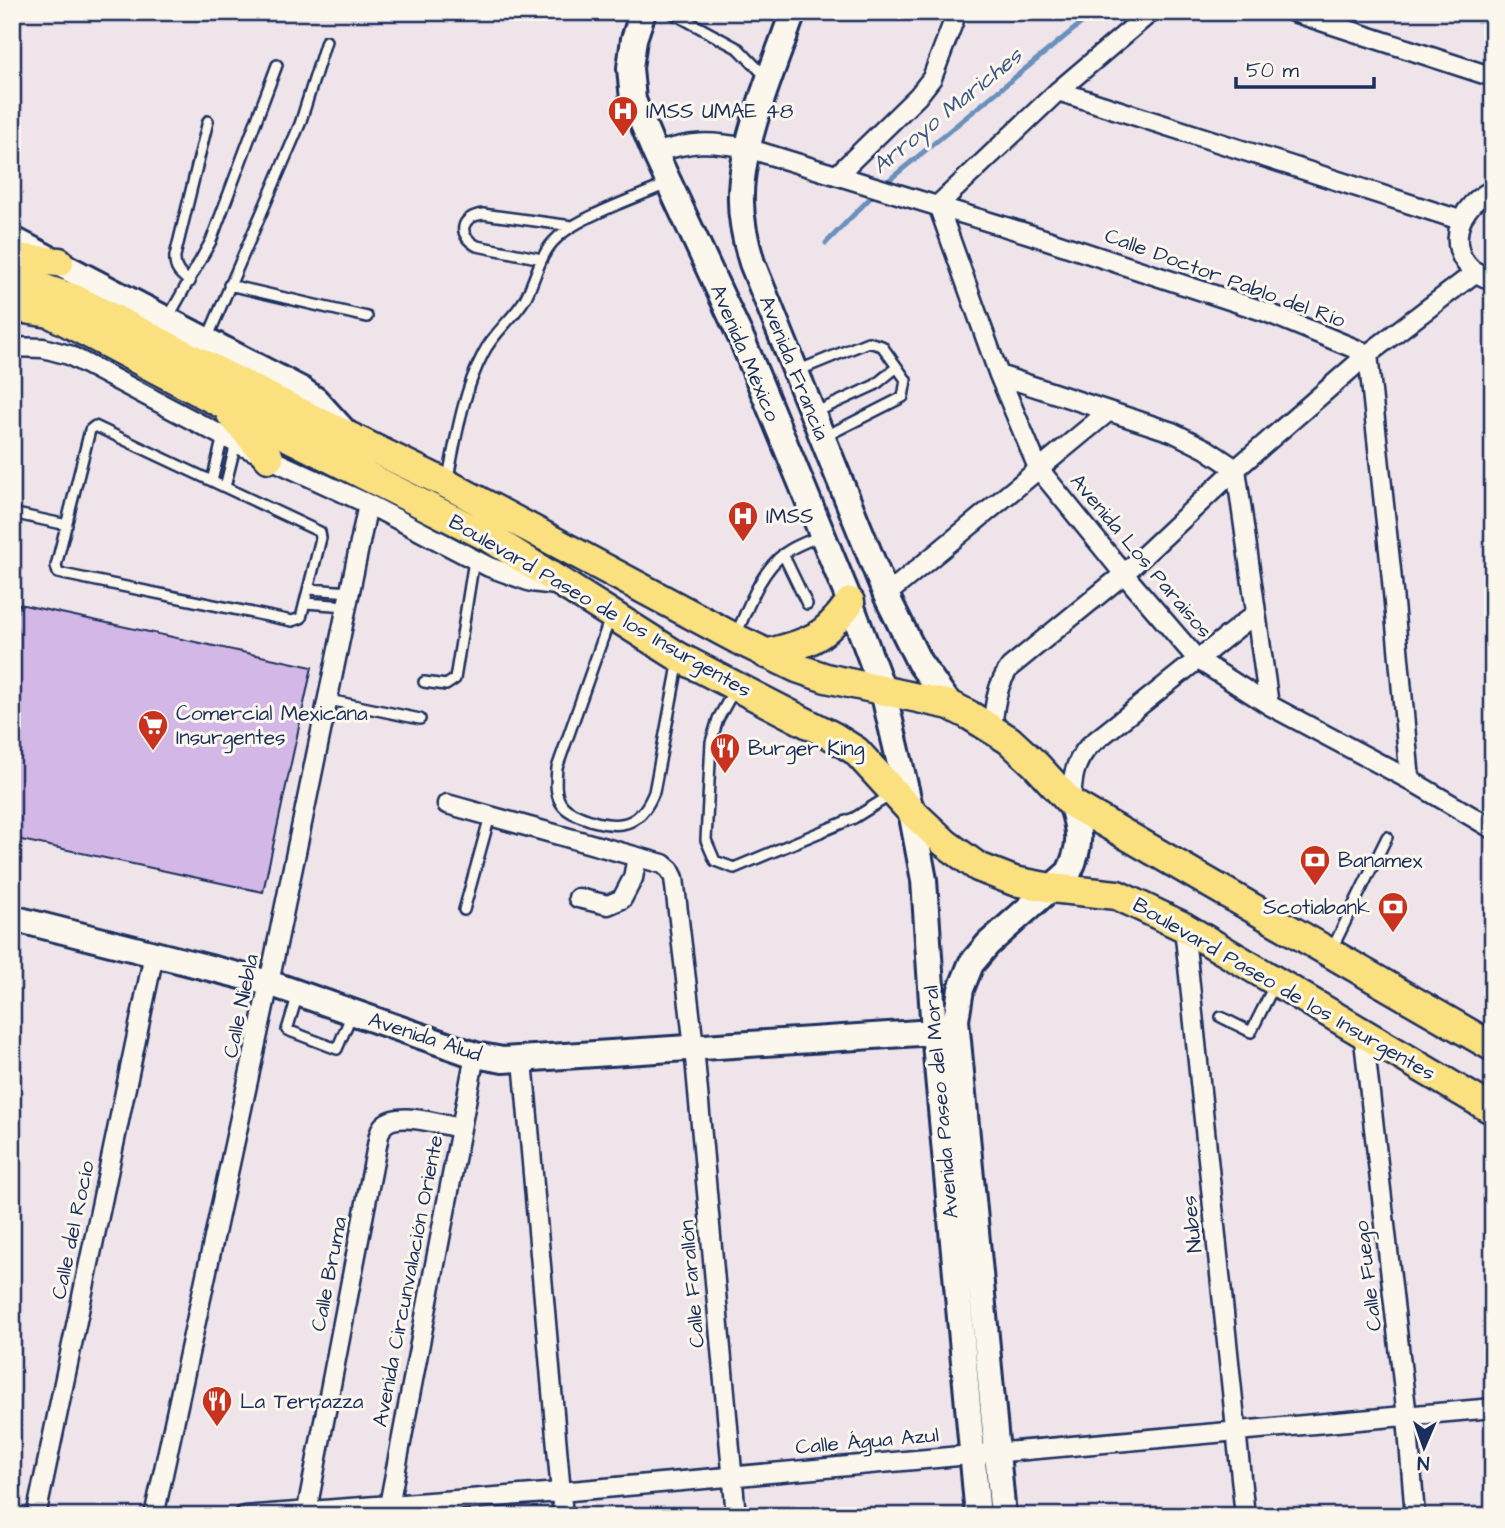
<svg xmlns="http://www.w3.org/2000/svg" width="1505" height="1528" font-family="'Architects Daughter',sans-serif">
<rect width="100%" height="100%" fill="#efe4ea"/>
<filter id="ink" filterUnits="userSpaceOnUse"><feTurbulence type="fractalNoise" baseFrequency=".0143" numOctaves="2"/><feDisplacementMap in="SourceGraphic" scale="14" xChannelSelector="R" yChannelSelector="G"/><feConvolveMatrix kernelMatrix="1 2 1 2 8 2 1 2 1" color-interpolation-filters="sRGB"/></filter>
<g filter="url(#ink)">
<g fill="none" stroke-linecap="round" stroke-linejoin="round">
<path stroke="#6a90bc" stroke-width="5" d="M883,185L1095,12
M826,243L876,192"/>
</g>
<path fill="#d3b8e7" stroke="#1b2f5e" stroke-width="2" d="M19,604L312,667L263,892L12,838V636Z"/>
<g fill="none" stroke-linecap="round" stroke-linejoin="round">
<g stroke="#1b2f5e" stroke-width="14">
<path id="lane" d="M671,12L739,49L766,77
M12,16L13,12
M542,259L477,246C457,235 460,217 483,214L572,226
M190,282C180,274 174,270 175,256L208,121
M229,285L367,317
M168,318L211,241L277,65
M207,339L300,124L326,41
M797,371L868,342L882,346L897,367L875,385L816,412
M95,426L320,532L321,538L301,618L292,621L58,573L56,566L90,430Z
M824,437L903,397L906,380L897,367
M448,478C456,438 463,392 483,354C493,333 513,319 525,299C536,279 539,254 557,238C578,217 638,197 667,184
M212,481L223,436
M225,487L236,443
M12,513L67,525
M783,554L807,604
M309,589L351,592
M305,603L348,606
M610,618L557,768C556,780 554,796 563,806C570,814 584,818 593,821C625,830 642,822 654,792L679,660
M736,635C748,608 760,571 785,553C796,545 808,541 821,536
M424,682L446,685L455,679L474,560
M734,690L718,719L711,742L706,840L715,861L734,868L854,818L891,795
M329,700L420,719
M464,910L490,816
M1332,949L1387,837
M298,994L287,1030L337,1049L352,1014
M1221,1017L1251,1032L1274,986"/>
</g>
<g stroke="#1b2f5e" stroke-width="23">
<path id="street" d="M1151,12L1058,91L938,205L999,375L1038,468L1124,574L1197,659L1269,705L1410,780L1493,829
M1293,12L1493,77
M1058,91L1460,220
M655,153C691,141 710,141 747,148L1029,234L1266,312L1368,354
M837,175L918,96L932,78L957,12
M1493,190C1448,209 1444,268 1493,280
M12,347L43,348L69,355L236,443L368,504L489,567L531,582L556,585
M1368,354L1391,570L1410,780
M999,375L1172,432L1206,449L1236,469
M1236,469L1269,705
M886,595L1108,412
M992,728C995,705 996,686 1010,667L1124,574L1236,469L1368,354L1476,272
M1071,803C1072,780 1073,764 1089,746L1256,613
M447,804L663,864L670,870L674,878L694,1047L736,1516
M578,898L608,905L622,899L633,878L637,857
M1184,927L1245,1516
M1363,1032L1407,1417L1415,1516
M523,1060L563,1516
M307,1510L379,1135C381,1131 381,1127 384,1125C398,1110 442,1125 460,1128
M36,1516L154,954
M154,1516L269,983L368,504
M244,1516L560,1492L1493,1408
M387,1516L475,1055"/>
</g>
<g stroke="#1b2f5e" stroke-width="30">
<path id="secondary" d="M643,12L634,39L630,68L633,100L655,153L743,342L850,602L883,691L911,811L924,880L934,1032L978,1516
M793,12C775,65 742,139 741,194C740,218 745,240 752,263L886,595L919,662L950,705
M12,239L302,390L316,400L345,432
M12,918L269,983L475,1055L503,1060L934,1032
M1003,1516L956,1020L961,989L971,964L988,944L1069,872C1082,845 1080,831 1071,803"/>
</g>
<g stroke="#1b2f5e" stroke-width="33">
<path id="primary" d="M12,258L59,262
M12,285L36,286L75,299L278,402L447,484L735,638L797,668L826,678L950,705L969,715L1009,740L1036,765L1071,803L1493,1047
M12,307L50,313L219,402L492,539L679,657L834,737L856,751L911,811L945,843L978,867L1014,881L1051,888L1117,895L1184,927L1493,1110
M231,414L269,458
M766,654C810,642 823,640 850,602"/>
</g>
<use href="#lane" stroke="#fbf7ec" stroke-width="9"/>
<use href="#street" stroke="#fbf7ec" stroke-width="18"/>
<use href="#secondary" stroke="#fbf7ec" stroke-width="24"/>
<use href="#primary" stroke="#fbe080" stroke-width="28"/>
</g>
</g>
<defs>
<g id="hospital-pin" transform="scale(1.575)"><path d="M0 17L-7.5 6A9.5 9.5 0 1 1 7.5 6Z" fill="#c8321e" stroke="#fbf7ec"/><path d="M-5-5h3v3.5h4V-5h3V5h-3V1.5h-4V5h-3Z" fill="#fff"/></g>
<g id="supermarket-pin" transform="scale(1.575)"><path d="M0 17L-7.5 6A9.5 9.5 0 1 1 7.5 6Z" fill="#c8321e" stroke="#fbf7ec"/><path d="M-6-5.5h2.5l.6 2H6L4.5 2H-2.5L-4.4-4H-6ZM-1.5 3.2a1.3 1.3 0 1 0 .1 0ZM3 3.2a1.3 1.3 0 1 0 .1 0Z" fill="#fff"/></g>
<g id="restaurant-pin" transform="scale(1.575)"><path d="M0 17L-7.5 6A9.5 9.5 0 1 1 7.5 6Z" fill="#c8321e" stroke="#fbf7ec"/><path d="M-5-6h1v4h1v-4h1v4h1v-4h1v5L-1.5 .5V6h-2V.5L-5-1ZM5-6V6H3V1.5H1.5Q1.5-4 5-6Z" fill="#fff"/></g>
<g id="bank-pin" transform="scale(1.575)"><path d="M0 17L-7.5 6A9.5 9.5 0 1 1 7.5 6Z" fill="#c8321e" stroke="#fbf7ec"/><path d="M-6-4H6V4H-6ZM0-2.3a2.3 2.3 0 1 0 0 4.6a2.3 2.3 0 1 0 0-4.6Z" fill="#fff"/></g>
</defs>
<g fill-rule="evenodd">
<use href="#hospital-pin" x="623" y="111"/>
<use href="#hospital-pin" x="743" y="516"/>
<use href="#supermarket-pin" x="153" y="725"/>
<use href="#restaurant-pin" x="725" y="748"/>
<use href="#bank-pin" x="1315" y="860"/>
<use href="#bank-pin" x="1393" y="907"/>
<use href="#restaurant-pin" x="217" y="1401"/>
</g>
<g text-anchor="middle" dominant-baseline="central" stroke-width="6" stroke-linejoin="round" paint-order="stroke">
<g font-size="21" fill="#1b2f5e" stroke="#fbf7ec" text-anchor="start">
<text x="646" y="111">IMSS UMAE 48</text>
<text x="766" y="516">IMSS</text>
<text x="176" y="713">Comercial Mexicana<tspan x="176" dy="24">Insurgentes</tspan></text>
<text x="748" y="748">Burger King</text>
<text x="1338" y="860">Banamex</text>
<text x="1370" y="907" text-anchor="end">Scotiabank</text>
<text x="240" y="1401">La Terrazza</text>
</g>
<g font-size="21" fill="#1b2f5e" stroke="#fbf7ec">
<text transform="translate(1225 278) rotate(20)">Calle Doctor Pablo del Río</text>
<text transform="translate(745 353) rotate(67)">Avenida México</text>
<text transform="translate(794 368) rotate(68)">Avenida Francia</text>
<text transform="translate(1141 556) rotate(50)">Avenida Los Paraisos</text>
<text transform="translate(600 606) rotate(30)">Boulevard Paseo de los Insurgentes</text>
<text transform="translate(1284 989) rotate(30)">Boulevard Paseo de los Insurgentes</text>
<text transform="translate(241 1006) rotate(-78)">Calle Niebla</text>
<text transform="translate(425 1037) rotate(18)">Avenida Alud</text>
<text transform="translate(941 1102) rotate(-95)">Avenida Paseo del Moral</text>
<text transform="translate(1192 1224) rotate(-96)">Nubes</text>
<text transform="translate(73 1230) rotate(-78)">Calle del Rocío</text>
<text transform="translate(329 1274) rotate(-79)">Calle Bruma</text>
<text transform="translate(1368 1276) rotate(-97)">Calle Fuego</text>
<text transform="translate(408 1281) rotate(-79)">Avenida Circunvalación Oriente</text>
<text transform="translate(692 1284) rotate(-95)">Calle Farallón</text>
<text transform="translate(867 1441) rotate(-5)">Calle Água Azul</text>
</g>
<g font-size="23" font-style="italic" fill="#3c5785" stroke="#fbf7ec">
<text transform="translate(947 111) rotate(-39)">Arroyo Mariches</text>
</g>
</g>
<rect width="1505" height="1528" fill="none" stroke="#fbf7ec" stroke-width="42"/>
<rect x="21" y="21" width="1463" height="1486" fill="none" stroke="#1b2f5e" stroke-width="2.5" filter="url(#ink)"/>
<g transform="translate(1424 1447) rotate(182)" stroke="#fbf7ec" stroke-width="5" paint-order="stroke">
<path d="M0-5L12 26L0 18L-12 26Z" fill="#1b2f5e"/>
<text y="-10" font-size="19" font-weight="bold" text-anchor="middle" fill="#1b2f5e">N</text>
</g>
<path d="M1236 77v10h138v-10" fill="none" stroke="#1b2f5e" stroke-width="3.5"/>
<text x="1246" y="77" font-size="21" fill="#1b2f5e" stroke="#fbf7ec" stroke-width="5" paint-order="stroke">50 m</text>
</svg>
